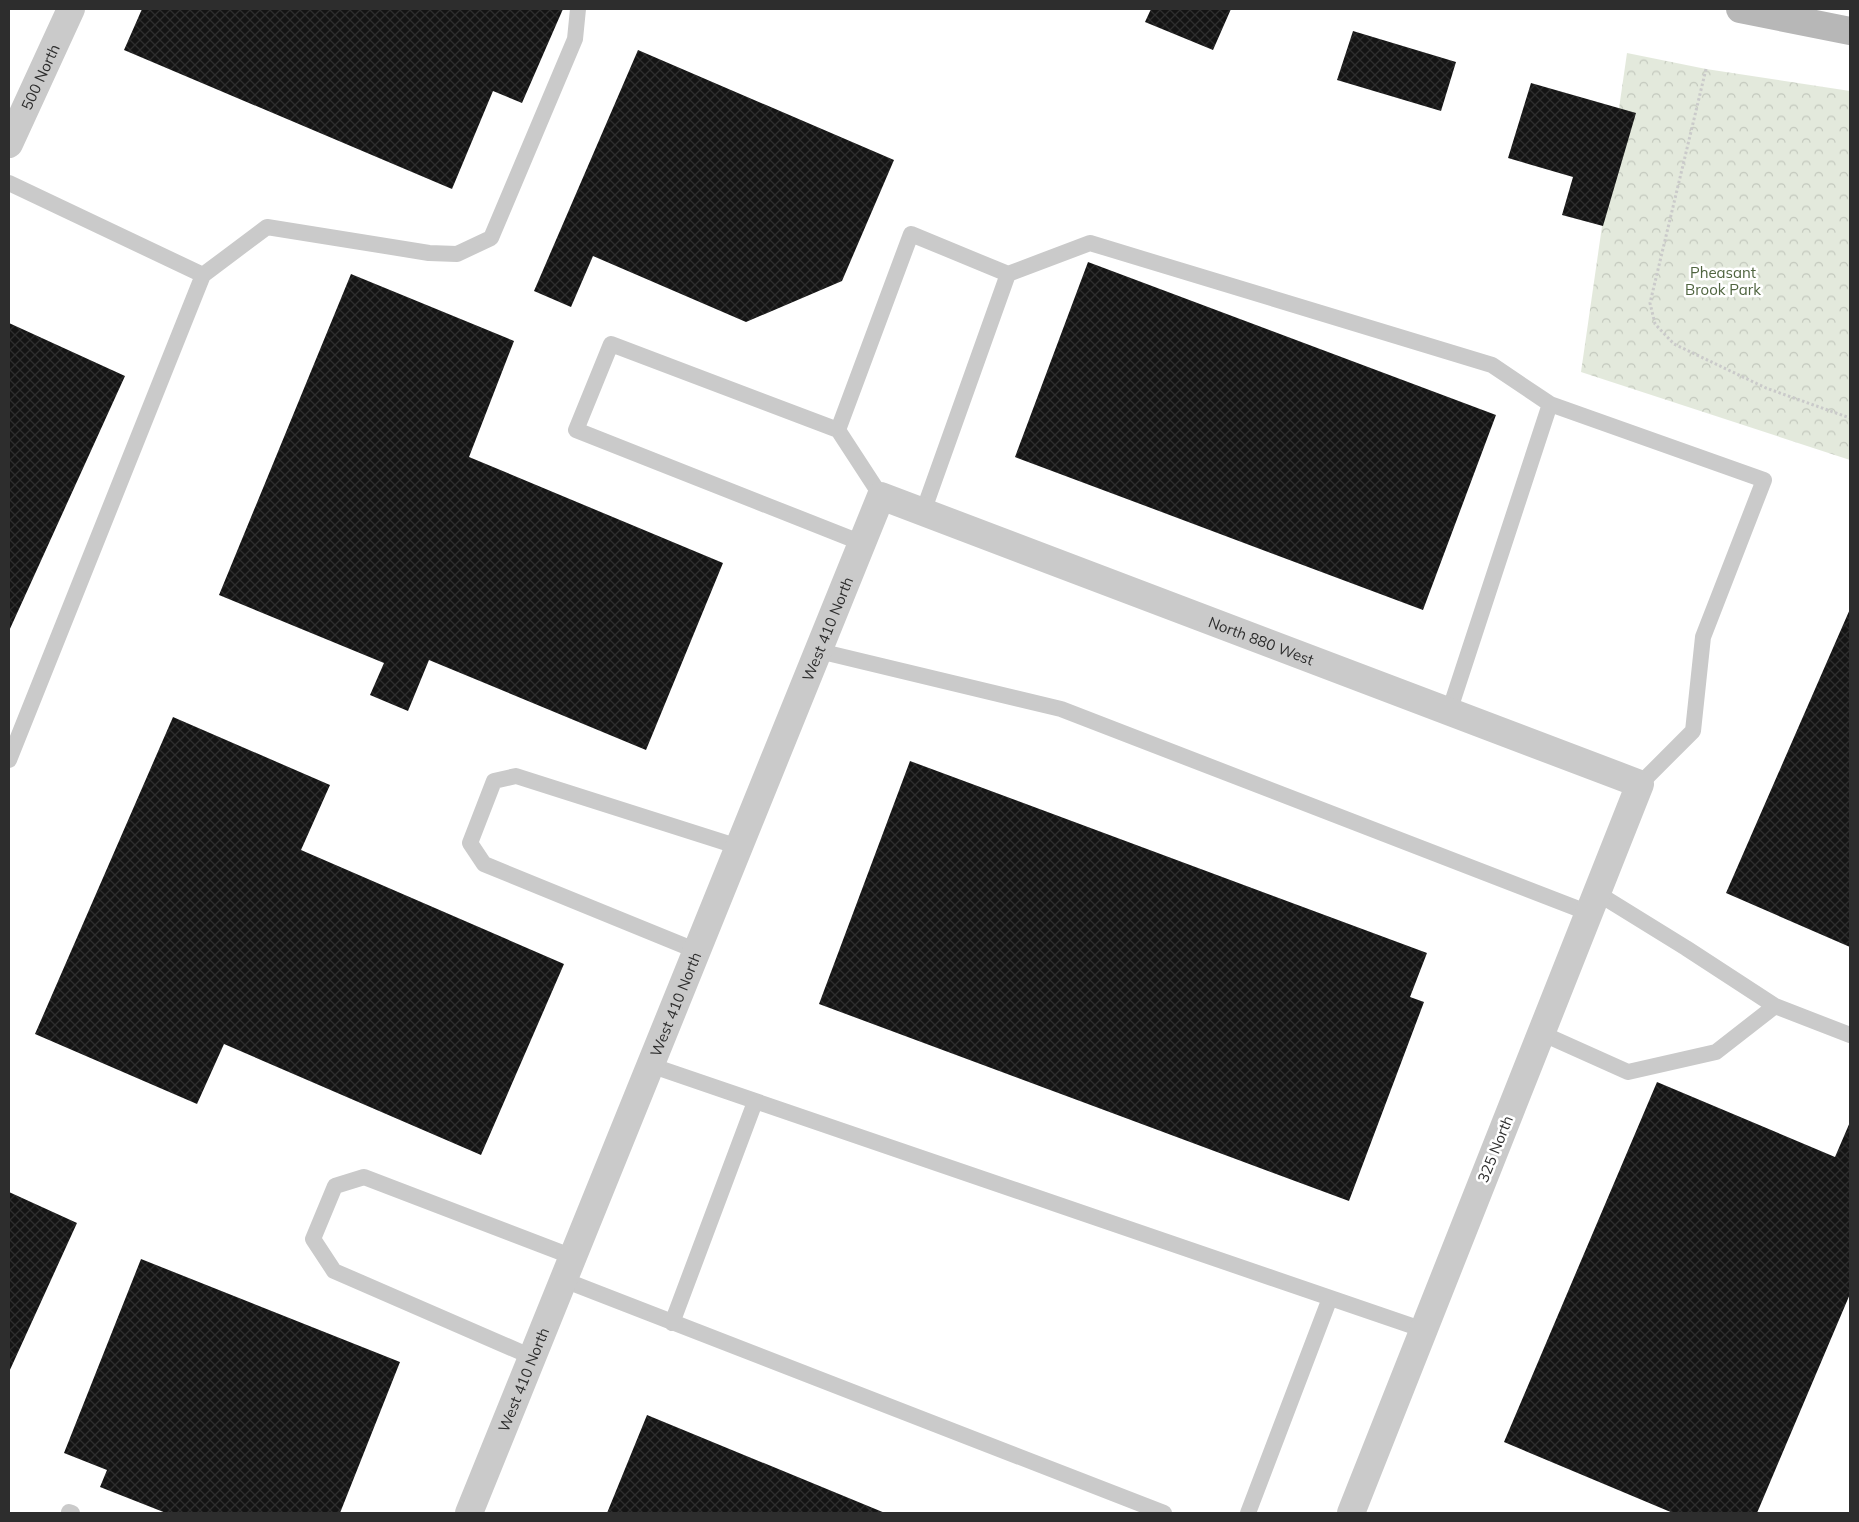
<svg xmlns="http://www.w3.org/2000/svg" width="1859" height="1522" font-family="Mulish,sans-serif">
<defs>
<pattern id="park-crowns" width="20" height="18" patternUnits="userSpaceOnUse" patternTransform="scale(1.25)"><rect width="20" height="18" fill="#e3e9dc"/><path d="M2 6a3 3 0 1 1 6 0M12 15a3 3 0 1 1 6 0" fill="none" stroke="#c3c8bd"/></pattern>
<pattern id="building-cross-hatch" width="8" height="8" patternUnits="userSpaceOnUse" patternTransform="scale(1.25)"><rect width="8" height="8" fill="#141414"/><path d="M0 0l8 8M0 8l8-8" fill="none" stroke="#2e2e2e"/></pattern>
</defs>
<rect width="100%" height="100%" fill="#fff"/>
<path fill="url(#park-crowns)" d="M1627,53L1706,69L1850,91V460L1581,372Z"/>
<path fill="url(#building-cross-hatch)" d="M142,9H563L522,103L493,91L452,189L124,50Z
M1151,9H1231L1213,50L1145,22Z
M1353,31L1456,62L1441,111L1337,80Z
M638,50L894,160L842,281L746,322L593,256L571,307L534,291Z
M1531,83L1636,113L1603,226L1562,215L1573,177L1508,158Z
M1088,262L1496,415L1423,610L1015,457Z
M351,274L514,341L469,457L723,563L646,750L429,660L408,711L370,695L384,663L219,595Z
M9,323L125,376L9,631Z
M1850,609V947L1726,893Z
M173,717L330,785L301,850L564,964L481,1155L224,1044L197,1104L35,1034Z
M910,761L1427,953L1410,997L1424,1002L1349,1201L819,1004Z
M1657,1082L1835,1157L1850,1122V1294L1757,1513H1673L1504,1442Z
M9,1192L77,1223L9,1372Z
M141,1259L400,1362L340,1513H166L100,1487L107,1470L64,1453Z
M647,1415L885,1513H607Z"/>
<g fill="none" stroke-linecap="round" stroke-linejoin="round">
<path stroke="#cacaca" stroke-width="3" stroke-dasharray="2.5 2.5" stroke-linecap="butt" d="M1706,69L1650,303L1655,324L1674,344L1766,388L1850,418"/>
<path stroke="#cacaca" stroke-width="16" d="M9,183L203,275L9,760
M1008,274L1090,243L1492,365L1550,404
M203,275L267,227L429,253L457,254L491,238L575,39L578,9
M838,430L611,344L576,430L862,543
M881,496L838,430L911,234L1008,274L923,512
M819,651L1061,709L1589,913
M1449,712L1550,404L1764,480L1703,637L1693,731L1640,784
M1597,893L1686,948L1775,1006
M697,951L484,864L470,843L494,781L516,776L739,847
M1541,1033L1628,1072L1716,1052L1775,1006L1850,1035
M650,1065L1424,1330
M564,1280L1164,1513
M672,1323L755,1102
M532,1357L334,1271L313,1239L335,1186L364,1177L573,1257
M69,1512L72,1513
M1248,1513L1330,1298"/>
<g stroke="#cacaca" stroke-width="28">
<path id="s1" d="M9,144L71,9"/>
<path id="s2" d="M469,1513L881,496L1640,784L1351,1513"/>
</g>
<path stroke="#b7b7b7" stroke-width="28" d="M1740,9L1850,31"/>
</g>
<g text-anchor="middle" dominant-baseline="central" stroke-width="5" stroke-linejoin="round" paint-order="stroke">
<g font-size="15" fill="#2d2d2d" stroke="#fff">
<text stroke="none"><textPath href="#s1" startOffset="74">500 North</textPath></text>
<text stroke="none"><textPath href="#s2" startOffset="954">West 410 North</textPath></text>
<text stroke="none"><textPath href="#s2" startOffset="1504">North 880 West</textPath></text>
<text stroke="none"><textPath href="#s2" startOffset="549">West 410 North</textPath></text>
<text transform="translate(1495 1149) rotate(-68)">325 North</text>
<text stroke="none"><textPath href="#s2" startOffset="144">West 410 North</textPath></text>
</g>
<g font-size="15" fill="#4f643f" stroke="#fff">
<text x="1723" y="272">Pheasant<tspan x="1723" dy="17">Brook Park</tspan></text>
</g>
</g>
<rect width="1859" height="1522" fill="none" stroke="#2d2d2d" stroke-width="20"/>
</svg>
